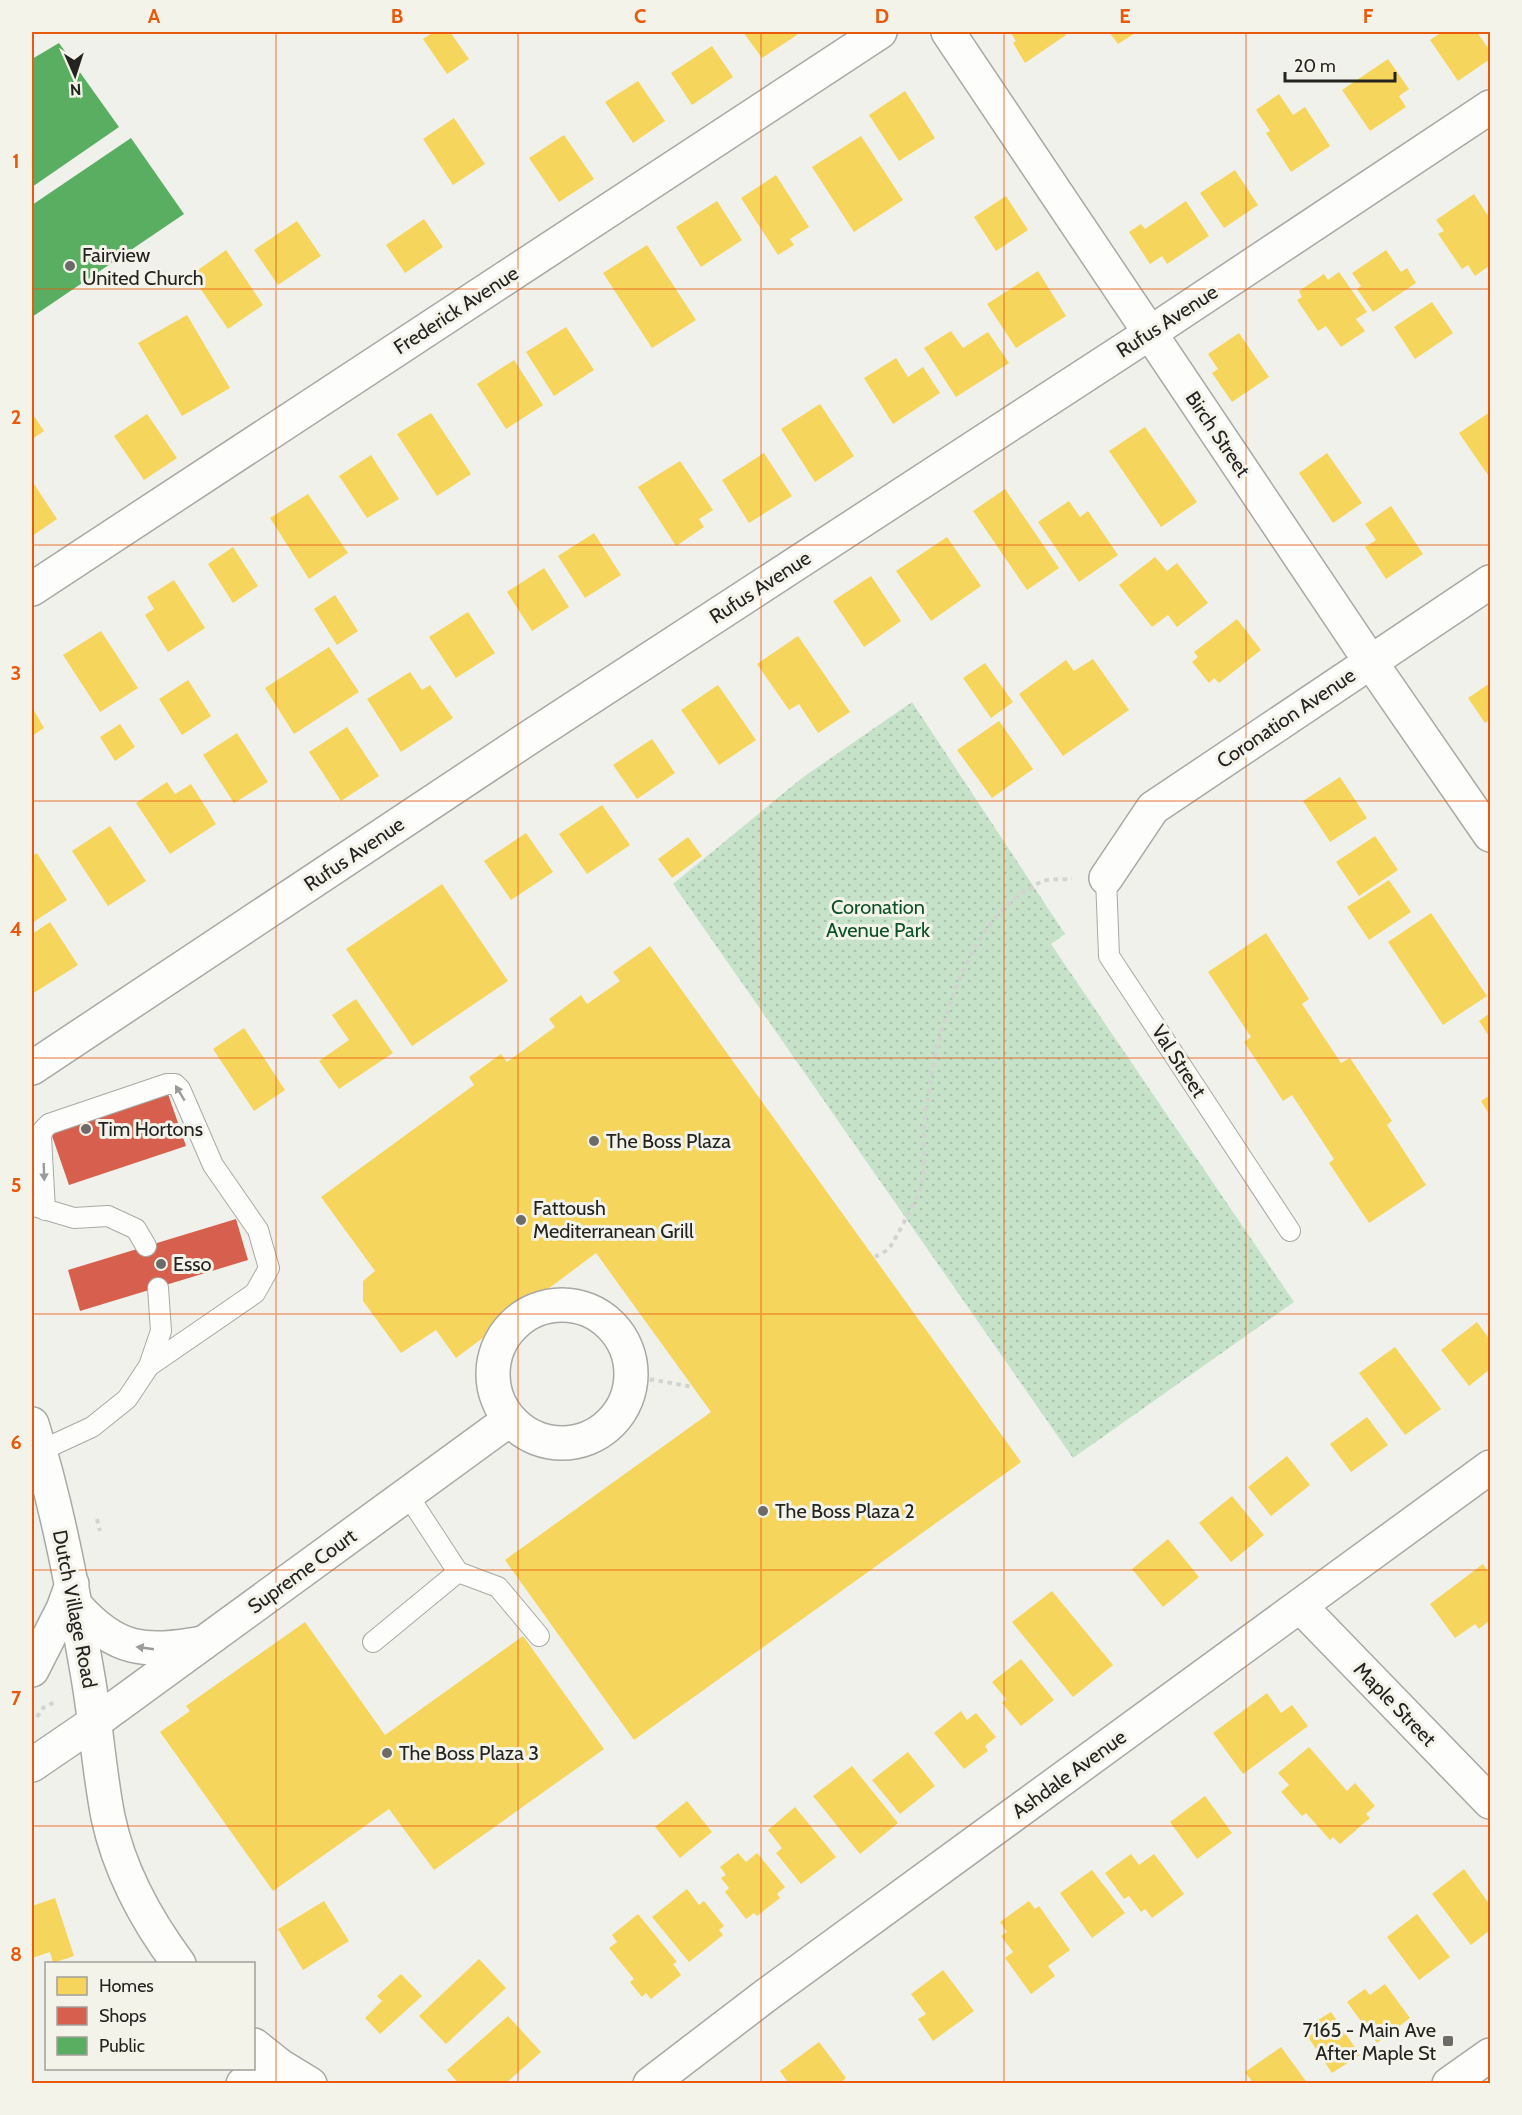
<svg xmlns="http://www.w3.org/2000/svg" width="1522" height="2115" font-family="Cabin,sans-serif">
<defs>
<pattern id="park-dots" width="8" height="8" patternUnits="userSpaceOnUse" patternTransform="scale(1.5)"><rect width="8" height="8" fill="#c6e3ca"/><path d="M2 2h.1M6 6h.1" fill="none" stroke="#aac2ad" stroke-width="1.8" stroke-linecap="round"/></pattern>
</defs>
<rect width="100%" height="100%" fill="#f1f1ec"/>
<path fill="url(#park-dots)" d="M912,702L1065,934L1051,944L1294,1302L1073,1458L673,884L802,778Z"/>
<path fill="#f6d55c" d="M434,32H450L469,59L447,74L423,39Z
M743,32H795L797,35L762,58Z
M1010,32H1064L1066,35L1025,63L1013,43L1016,41Z
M1109,32H1137L1118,44Z
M1442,32H1477L1490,51V59L1458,81L1430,40Z
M712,46L733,77L692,105L671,73Z
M1388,59L1409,89L1399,96L1406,107L1370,131L1342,90Z
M638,81L665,121L633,143L605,102Z
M905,91L935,138L899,161L869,115Z
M1279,94L1293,115L1305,107L1330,146L1291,172L1266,133L1270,131L1256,110Z
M454,118L485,164L453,185L423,139Z
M564,135L594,179L559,202L529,158Z
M861,136L903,200L854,232L812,167Z
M1235,170L1258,205L1224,228L1200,193Z
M776,175L809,227L790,239L794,245L778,255L741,198Z
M1474,194L1490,219V265L1475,276L1468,265L1462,269L1438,234L1444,231L1436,220Z
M1006,196L1028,230L996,251L974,217Z
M717,201L742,240L701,267L676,227Z
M1186,201L1209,236L1167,264L1162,256L1150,264L1129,232L1141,224L1145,229Z
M424,219L443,247L405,273L386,245Z
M297,221L321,256L278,285L254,250Z
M647,245L696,320L652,348L603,273Z
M226,250L263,305L228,329L191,275Z
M1386,250L1401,272L1407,268L1416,283L1373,312L1357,289L1361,286L1352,273Z
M1038,271L1066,316L1016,348L987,304Z
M1339,272L1367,312L1356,319L1365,331L1341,347L1326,326L1318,331L1297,300L1302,297L1299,291L1324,274L1328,280Z
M1432,302L1453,333L1415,359L1394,327Z
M187,315L230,388L182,416L138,343Z
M566,327L594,370L554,396L526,352Z
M951,331L963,348L988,332L1009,363L956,397L924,348Z
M1239,333L1269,377L1232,402L1212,373L1218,369L1208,354Z
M896,358L908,377L923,367L940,393L893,424L864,378Z
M514,360L543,405L506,429L477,384Z
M820,404L854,456L815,482L781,429Z
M1490,412V478L1459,433Z
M32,413L44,431L32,439Z
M431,413L471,474L437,496L397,434Z
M147,414L177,458L144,480L114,436Z
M1145,427L1197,502L1161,527L1109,451Z
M764,453L792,496L749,523L722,480Z
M1327,453L1362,503L1333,523L1299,473Z
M371,455L399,499L367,518L339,476Z
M680,461L713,510L699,519L704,527L676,546L638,487Z
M32,481L57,519L32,536Z
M1005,489L1059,568L1027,590L973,511Z
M308,494L348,553L309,579L270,518Z
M1069,501L1080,517L1088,511L1118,555L1079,582L1038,522Z
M1391,506L1423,554L1386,579L1365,547L1376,540L1365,524Z
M594,533L621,575L585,598L558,556Z
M947,537L981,586L931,621L896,571Z
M233,547L258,586L233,603L208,564Z
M1155,557L1167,571L1177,563L1208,603L1177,627L1168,615L1152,627L1119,585Z
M544,568L569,607L532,631L507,592Z
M871,576L901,621L864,647L833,601Z
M174,580L205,628L168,652L145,615L154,609L147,597Z
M335,595L358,631L337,645L314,609Z
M468,612L495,653L456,678L429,637Z
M1237,619L1261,650L1219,683L1214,678L1209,683L1192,662L1198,657L1194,652Z
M101,631L138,688L100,712L63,655Z
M798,636L850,712L818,733L799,704L789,710L757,664Z
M329,647L359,692L294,734L265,688Z
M1093,659L1129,710L1063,756L1019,694L1066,660L1074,671Z
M985,663L1013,702L991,718L963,678Z
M410,672L422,690L430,685L453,718L401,752L367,699Z
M188,680L211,716L182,735L159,699Z
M1490,683V719L1485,723L1468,698Z
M718,685L756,740L719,765L681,710Z
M32,707L44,728L32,736Z
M999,721L1033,769L992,798L957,750Z
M120,724L135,747L115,761L100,737Z
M347,727L379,776L341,801L309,752Z
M237,733L268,782L234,803L203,755Z
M652,739L675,773L637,799L613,765Z
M1340,777L1367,818L1330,842L1303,801Z
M167,782L175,794L191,784L216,824L170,854L136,803Z
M602,805L630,845L587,874L559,834Z
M110,826L146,881L108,906L72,851Z
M526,833L553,872L511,900L484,861Z
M1375,836L1398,870L1359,896L1336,862Z
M688,837L702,856L672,878L658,859Z
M37,853L67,900L32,923V856Z
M1389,880L1411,912L1369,940L1347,907Z
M442,884L508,981L412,1046L346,949Z
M1431,913L1487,996L1443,1025L1388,942Z
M50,922L78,965L32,994V934Z
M1266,933L1309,999L1302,1004L1341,1063L1350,1058L1392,1121L1387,1125L1426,1185L1369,1223L1329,1163L1334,1159L1292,1095L1283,1101L1244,1042L1251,1037L1208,972Z
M650,946L1021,1462L634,1740L505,1560L711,1412L596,1253L456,1358L436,1330L401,1353L363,1301V1281L375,1271L321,1197L474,1085L469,1077L501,1054L507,1062L555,1027L549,1019L581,995L587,1004L620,981L613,972Z
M356,999L393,1053L339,1089L319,1061L349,1040L332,1015Z
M1490,1013V1038L1479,1021Z
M244,1028L285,1090L254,1111L213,1049Z
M1490,1095V1116L1481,1101Z
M1477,1322L1490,1340V1369L1469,1386L1441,1350Z
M1395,1347L1441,1409L1405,1435L1359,1373Z
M1367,1417L1388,1445L1351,1472L1330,1444Z
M1287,1456L1310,1485L1271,1516L1248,1487Z
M1232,1496L1264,1535L1231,1562L1199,1523Z
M1168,1539L1199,1577L1163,1607L1132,1569Z
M1483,1564L1490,1574V1620L1479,1629L1475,1624L1455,1638L1430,1604Z
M1052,1591L1113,1665L1073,1697L1012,1622Z
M305,1622L385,1735L523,1636L604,1749L434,1870L389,1809L273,1891L160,1732L190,1711L186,1706Z
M1021,1659L1054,1700L1021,1726L1002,1703L1006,1699L992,1682Z
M1267,1693L1281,1713L1292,1705L1308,1726L1243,1774L1213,1733Z
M961,1711L967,1720L976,1713L996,1737L985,1746L988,1751L964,1769L934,1733Z
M1309,1747L1347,1791L1355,1783L1375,1806L1366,1814L1370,1818L1340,1844L1333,1837L1330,1840L1306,1813L1302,1816L1281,1792L1289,1785L1278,1773Z
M908,1752L935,1786L900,1814L872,1780Z
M852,1766L898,1823L860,1854L813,1796Z
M1205,1796L1232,1833L1197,1859L1170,1822Z
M687,1801L712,1832L680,1858L655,1827Z
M795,1807L836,1857L801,1884L776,1853L782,1848L768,1830Z
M738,1853L746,1862L757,1853L785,1887L777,1894L780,1898L757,1916L754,1913L746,1919L725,1892L729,1888L721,1878L726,1875L720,1867Z
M1131,1854L1139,1865L1154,1854L1184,1894L1152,1918L1145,1909L1141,1912L1129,1896L1124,1899L1105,1873Z
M1464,1869L1490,1905V1930L1471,1945L1432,1894Z
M1092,1870L1125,1913L1092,1938L1060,1893Z
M687,1889L699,1905L704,1901L724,1926L719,1930L723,1935L689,1962L652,1917Z
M55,1898L74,1956L53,1963L50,1952L32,1958V1906Z
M324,1901L349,1941L303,1970L278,1929Z
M1029,1901L1035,1909L1039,1906L1070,1950L1048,1966L1055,1976L1031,1994L1005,1958L1013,1952L1001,1936L1007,1932L1000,1922Z
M638,1914L677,1962L673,1964L681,1975L651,1999L646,1993L642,1997L630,1982L634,1979L609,1948L617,1942L612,1935Z
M1417,1914L1450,1957L1419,1980L1387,1937Z
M479,1959L506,1988L446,2044L419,2016Z
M943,1970L974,2011L933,2041L918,2019L926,2014L911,1994Z
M401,1974L422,1996L380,2034L365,2018L382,2001L377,1996Z
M1385,1984L1410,2018L1377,2043L1347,2002L1365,1989L1370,1995Z
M1331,2012L1360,2055L1332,2073L1308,2037L1319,2029L1315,2022Z
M508,2016L541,2052L505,2084H459L447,2070Z
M819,2042L846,2078L839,2084H789L780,2071Z
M1281,2047L1308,2084H1254L1245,2072Z"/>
<path fill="#d6604d" d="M168,1094L186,1146L69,1185L51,1133Z
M236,1219L248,1260L80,1311L68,1270Z"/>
<path fill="#5aae61" d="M59,43L119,127L32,187V59Z
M131,138L184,214L32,317V205Z"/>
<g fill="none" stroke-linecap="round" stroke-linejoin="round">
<g stroke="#a8a8a4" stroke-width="22">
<path id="lane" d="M1106,878L1109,956L1290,1231
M34,1206L74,1218L108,1216L136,1229L146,1246
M45,1210L41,1137L43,1130L49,1124L167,1084H175L180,1089L213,1165L258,1230L269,1268L255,1293L149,1366
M40,1451L92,1427L127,1399L149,1366L161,1331L158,1288
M407,1494L458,1572L498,1587L539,1636
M373,1642L458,1572"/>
</g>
<g stroke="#a8a8a4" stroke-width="36">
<path id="street" d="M948,32L1370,661L1490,835
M32,589L880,32
M1106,878L1153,808L1490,582
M32,1068L530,737L1150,333L1490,107
M493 1374a69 69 0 1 1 138 0a69 69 0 1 1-138 0Z
M1300,1606L1490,1802
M95,1722L509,1420
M243,2084L279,2065
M650,2084L765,1996L1490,1467"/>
</g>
<g stroke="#a8a8a4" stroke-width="36">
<path id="secondary" d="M32,1424C58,1508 73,1590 88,1677C96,1723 99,1771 108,1817C119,1869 147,1921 179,1964
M76,1606C117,1652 145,1653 203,1643
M32,1670L63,1609L72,1584
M32,1765L95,1722
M254,2045L279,2065L310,2084
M1449,2084L1490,2055"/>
</g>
<path stroke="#d3d3d2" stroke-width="4" stroke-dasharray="4.5 4.5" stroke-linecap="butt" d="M875,1257C880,1254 886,1252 890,1247C895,1240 919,1195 921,1187C926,1162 922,1135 926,1109C936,1034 965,917 1041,882C1049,878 1063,880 1072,879
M632,1376L693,1387
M97,1519L100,1531
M37,1717L43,1708L57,1701"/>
<use href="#lane" stroke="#fdfdfc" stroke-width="20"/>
<use href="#street" stroke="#fdfdfc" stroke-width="33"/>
<use href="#secondary" stroke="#fdfdfc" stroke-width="33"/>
</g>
<defs><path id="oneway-solid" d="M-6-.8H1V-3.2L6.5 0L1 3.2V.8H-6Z" transform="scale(1.5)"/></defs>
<g fill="#9b9b99">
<use href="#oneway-solid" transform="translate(180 1093) rotate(-121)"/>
<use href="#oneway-solid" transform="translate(44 1172) rotate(88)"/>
<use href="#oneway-solid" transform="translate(145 1648) rotate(-172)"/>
</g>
<path fill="none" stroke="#e8590c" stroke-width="1.5" stroke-opacity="0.55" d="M276,32V2084M518,32V2084M761,32V2084M1004,32V2084M1246,32V2084M32,289H1490M32,545H1490M32,801H1490M32,1058H1490M32,1314H1490M32,1570H1490M32,1826H1490"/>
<g fill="#6c6b67" stroke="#f4f3e9" stroke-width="2">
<circle cx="70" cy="266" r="6"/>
<circle cx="86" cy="1129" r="6"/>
<circle cx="594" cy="1141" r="6"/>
<circle cx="521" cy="1220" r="6"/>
<circle cx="161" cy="1264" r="6"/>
<circle cx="763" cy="1511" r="6"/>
<circle cx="387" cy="1753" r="6"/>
<rect x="1442" y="2035" width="12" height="12" rx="3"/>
</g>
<g text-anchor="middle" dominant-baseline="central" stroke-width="6" stroke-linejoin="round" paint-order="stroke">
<g font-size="20" fill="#242320" stroke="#f4f3e9" text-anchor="start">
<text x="82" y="255">Fairview<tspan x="82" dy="23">United Church</tspan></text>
<text x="98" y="1129">Tim Hortons</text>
<text x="606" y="1141">The Boss Plaza</text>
<text x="533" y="1208">Fattoush<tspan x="533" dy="23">Mediterranean Grill</tspan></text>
<text x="173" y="1264">Esso</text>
<text x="775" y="1511">The Boss Plaza 2</text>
<text x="399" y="1753">The Boss Plaza 3</text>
<text x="1436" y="2030" text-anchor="end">7165 - Main Ave<tspan x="1436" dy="23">After Maple St</tspan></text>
</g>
<g font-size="20" fill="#242320" stroke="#f4f3e9">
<text transform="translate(456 310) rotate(-33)">Frederick Avenue</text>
<text transform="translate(1167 321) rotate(-33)">Rufus Avenue</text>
<text transform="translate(1218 434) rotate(56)">Birch Street</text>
<text transform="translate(760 587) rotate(-33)">Rufus Avenue</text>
<text transform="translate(1286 718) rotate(-34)">Coronation Avenue</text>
<text transform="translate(354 854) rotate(-34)">Rufus Avenue</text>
<text transform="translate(1179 1061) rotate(57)">Val Street</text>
<text transform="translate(302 1571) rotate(-36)">Supreme Court</text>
<text transform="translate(75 1609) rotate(79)">Dutch Village Road</text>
<text transform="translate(1395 1704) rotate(46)">Maple Street</text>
<text transform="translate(1069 1774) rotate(-36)">Ashdale Avenue</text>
</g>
<g font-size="20" fill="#095127" stroke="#f4f3e9">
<text x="878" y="907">Coronation<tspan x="878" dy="23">Avenue Park</tspan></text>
</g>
</g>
<rect width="1522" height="2115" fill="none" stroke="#f4f3e9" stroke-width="66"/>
<rect x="45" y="1962" width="210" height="108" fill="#f4f3e9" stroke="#a1a099" stroke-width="1.5"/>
<rect x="57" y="1977" width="30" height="18" fill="#f6d55c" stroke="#a1a099" stroke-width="1.5"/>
<text x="99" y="1992" font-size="18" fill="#242320">Homes</text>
<rect x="57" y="2007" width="30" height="18" fill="#d6604d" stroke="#a1a099" stroke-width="1.5"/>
<text x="99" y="2022" font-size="18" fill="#242320">Shops</text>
<rect x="57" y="2037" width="30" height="18" fill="#5aae61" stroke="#a1a099" stroke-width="1.5"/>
<text x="99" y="2052" font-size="18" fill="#242320">Public</text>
<g transform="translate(75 75) rotate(177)" stroke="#f4f3e9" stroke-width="4.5" paint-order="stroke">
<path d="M0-4.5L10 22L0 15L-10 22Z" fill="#242320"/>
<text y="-9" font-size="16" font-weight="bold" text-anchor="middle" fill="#242320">N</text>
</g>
<path d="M1285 72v9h110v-9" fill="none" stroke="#242320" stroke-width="3"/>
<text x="1294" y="72" font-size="18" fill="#242320" stroke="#f4f3e9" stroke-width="4.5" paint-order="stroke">20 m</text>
<rect x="33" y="33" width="1456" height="2049" fill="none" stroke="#e8590c" stroke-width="2"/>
<g font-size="20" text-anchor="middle" font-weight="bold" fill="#e8590c">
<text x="154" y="23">A</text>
<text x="397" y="23">B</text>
<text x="640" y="23">C</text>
<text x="882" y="23">D</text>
<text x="1125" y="23">E</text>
<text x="1368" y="23">F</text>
<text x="16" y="168">1</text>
<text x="16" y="424">2</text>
<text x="16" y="680">3</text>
<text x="16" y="936">4</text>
<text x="16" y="1192">5</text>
<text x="16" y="1449">6</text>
<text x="16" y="1705">7</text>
<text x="16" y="1961">8</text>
</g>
</svg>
